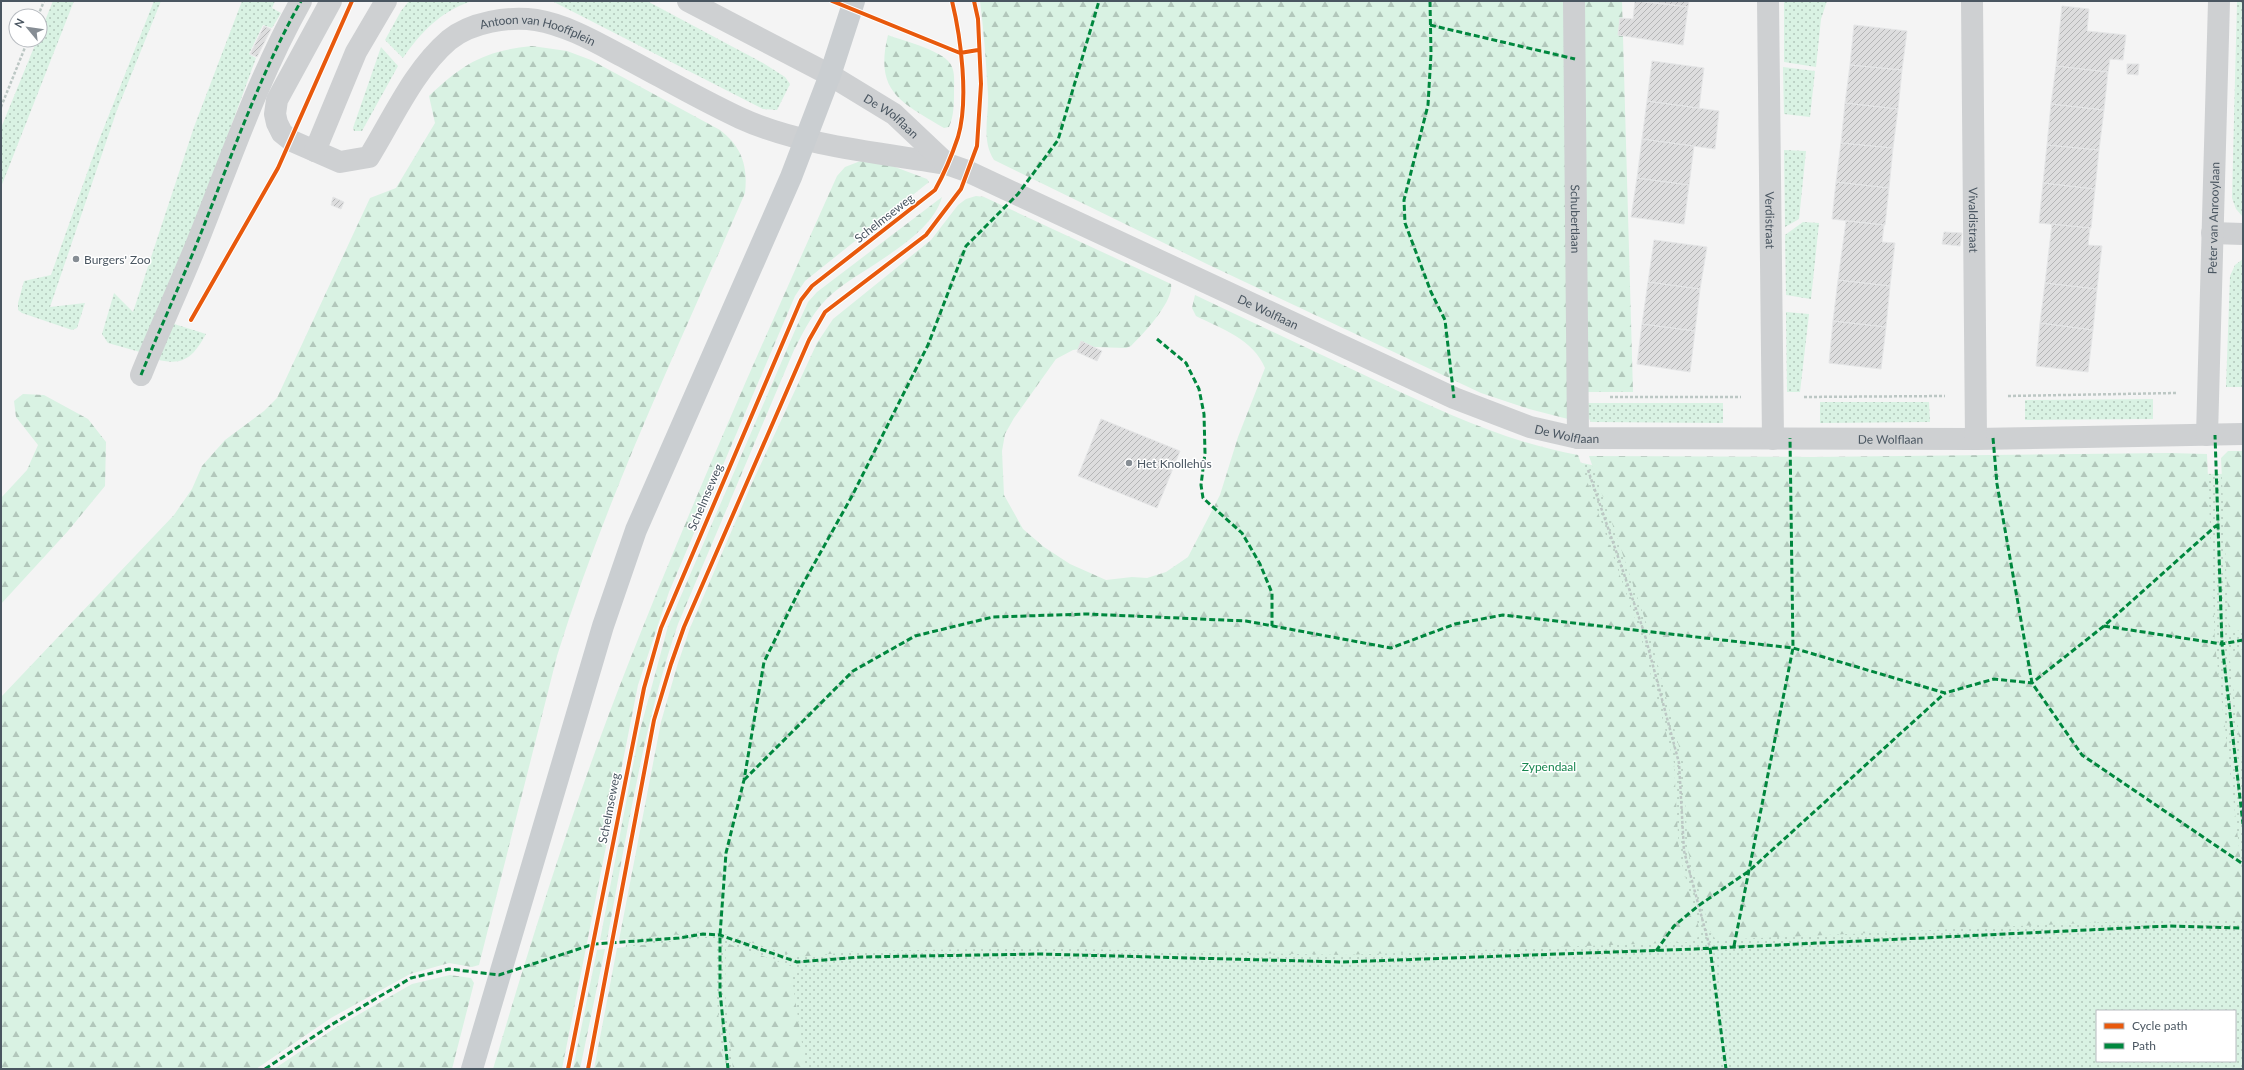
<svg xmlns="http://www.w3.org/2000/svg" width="2244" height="1070" font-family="Lato,sans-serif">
<defs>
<pattern id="grass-dots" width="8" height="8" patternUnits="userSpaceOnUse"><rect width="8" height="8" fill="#d9f2e3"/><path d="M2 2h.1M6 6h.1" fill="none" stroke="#b2c7bb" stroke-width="1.8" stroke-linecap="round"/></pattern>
<pattern id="forest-firs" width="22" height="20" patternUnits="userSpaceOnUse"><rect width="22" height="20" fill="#d9f2e3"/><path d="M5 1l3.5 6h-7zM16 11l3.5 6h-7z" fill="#b2c7bb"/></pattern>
<pattern id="building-hatch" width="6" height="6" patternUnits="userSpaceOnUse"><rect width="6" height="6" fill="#ddddde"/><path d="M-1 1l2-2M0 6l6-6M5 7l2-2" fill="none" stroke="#b5b6b7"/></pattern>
</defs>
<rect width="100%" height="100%" fill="#f4f4f4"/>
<path fill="url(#grass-dots)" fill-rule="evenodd" d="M53,1H74L1,187V128L37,40H40V33Z
M154,1H161L117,110L50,307L85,303L77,328L72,330L22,313L18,310V303L24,281L51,275L97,145Z
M242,1H275L272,8L281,13L272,28L263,25L249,54L256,58L193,230L140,352L108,343L102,334L114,293L133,312L194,127Z
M409,1H472C441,11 421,32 403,58L385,40L401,11Z
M552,1H647L763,63L785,77L790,84L777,110L763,109Z
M1784,1H1827L1821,19L1816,67L1784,62Z
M2237,1H2243V217L2236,209L2232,198Z
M381,47L398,66L362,131H354L353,128Z
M1783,67L1815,71L1810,117L1784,114Z
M1784,150L1806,151L1799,219L1785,227Z
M1803,222L1819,223L1811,299L1786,295L1785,235Z
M2243,259V387H2226L2230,276L2235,265Z
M1786,312L1809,314L1800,392H1787Z
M171,323L206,334C193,357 184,367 155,359Z
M2153,399V419L2025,420V400Z
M1820,402H1929L1930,422L1820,423Z
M1587,403H1723V423L1591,422L1587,416Z
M1458,437L1625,472L2243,474V1069H603L620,975L670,728L890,508L1155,600ZM2097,1011H2235V1061H2097Z"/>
<path fill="url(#forest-firs)" d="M980,1H1565L1568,419L1529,409L1481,393L1209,265L994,160C981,140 989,116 988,94C986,63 984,32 980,1Z
M1583,1H1622L1633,392H1587Z
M888,35C903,41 947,51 952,67C955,74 954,83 954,91C954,103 954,116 949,127L944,128C901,102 874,92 888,35Z
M532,46L567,51L591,60L720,130C742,147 748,166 745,193C679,346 606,497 557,656L479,965L472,967L449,963L410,974L331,1018L256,1069H1V697L174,515L192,489L202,466L225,440L264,411L277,398L370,198L396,188L435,123L429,96C464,63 484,51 532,46Z
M863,160L879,161L927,179L929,182L805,281L795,296L669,592L638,685L562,1069H493C533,934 575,799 627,667C692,502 764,339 837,176L845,167Z
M976,196L984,197L1171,284C1174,302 1143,334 1131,346L1126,348L1093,347L1073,350L1056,359L1014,418L1005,434L1002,451L1004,495L1023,529L1044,547L1070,564L1106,580L1132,577L1147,578L1166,572L1188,557L1220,495L1238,437L1265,368C1253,339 1222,329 1196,316L1192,308L1195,295C1256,324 1318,353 1379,382C1445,413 1507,442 1578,455L1639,630L1674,763L1679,853L1700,932L1698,937L1691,942L1342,955L1039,948L862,951L797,957L715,931L619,940L661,722L677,666L690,628L752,483L817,343L833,319L931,240L958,205L966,199Z
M942,197C931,238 864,267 833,293C814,309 805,329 794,350L678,624C643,726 627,834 607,940H600L639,734L668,626L796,328L808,302L817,292Z
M23,394L44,395L88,419L106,442L105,486L68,531L1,604V498L27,470L38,445L16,417L14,401Z
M2228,451H2243V630L2229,632L2221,458Z
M2169,453L2207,454L2215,644L2243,881V918L2240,921L2170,919L1716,940L1710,931L1688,851L1683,762L1649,631L1589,456L1813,457Z
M2243,649V772L2229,652Z
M702,938H715L716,992L724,1069H594L617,948Z
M726,943L796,968L792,979L806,1069H733L725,991Z
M605,949L580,1069H573L597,950Z
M450,975L471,978L474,983L452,1069H274L335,1028L412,984Z"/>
<path fill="url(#building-hatch)" stroke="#e5e6e7" d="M1635,1L1688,7L1683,45L1618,35L1620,18L1633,19Z
M1646,1H1689L1688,7Z
M2062,6L2089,9L2087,31L2126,35L2123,60L2110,59L2108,72L2056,66Z
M1854,25L1907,31L1902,70L1850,65Z
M264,26L271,29L257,57L250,54Z
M1652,61L1704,68L1699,108L1647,101Z
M2127,64H2139L2138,75L2127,74Z
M1850,65L1902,70L1898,109L1845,103Z
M2056,66L2108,72L2104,110L2051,104Z
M1647,101L1719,111L1715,149L1642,139Z
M1845,103L1898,109L1893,148L1841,143Z
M2051,104L2104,110L2099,150L2047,145Z
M1642,139L1694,146L1689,185L1637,178Z
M1841,143L1893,148L1889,188L1836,182Z
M2047,145L2099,150L2095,189L2043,183Z
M1637,178L1689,185L1684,224L1631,217Z
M1836,182L1889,188L1885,225L1832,219Z
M2043,183L2095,189L2091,228L2039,223Z
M333,197L344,202L341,209L331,205Z
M1846,221L1884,225L1882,242L1895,243L1890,286L1838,280Z
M2052,224L2090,228L2088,245L2102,246L2097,289L2045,283Z
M1944,232L1962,233L1960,246L1942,244Z
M1654,240L1707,247L1700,289L1648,282Z
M1838,280L1890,286L1886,327L1833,321Z
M1648,282L1700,289L1695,331L1642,324Z
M2045,283L2097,289L2093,330L2040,323Z
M1833,321L1886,327L1881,369L1829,363Z
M2040,323L2093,330L2088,372L2036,366Z
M1642,324L1695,331L1690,372L1637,364Z
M1081,341L1102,351L1097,361L1077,352Z
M1101,419L1180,451L1157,508L1078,476Z"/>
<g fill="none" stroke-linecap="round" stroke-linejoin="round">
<path stroke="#bcc7c4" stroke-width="2.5" stroke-dasharray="3 2" stroke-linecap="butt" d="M38,16L44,1
M1,107L28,40
M2008,396L2177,393
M1610,397H1741
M1804,397L1945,396
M1588,470L1644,632L1679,763L1684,851L1710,948"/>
<g stroke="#ced0d2" stroke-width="22">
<path id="s1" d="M331,1L277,100L275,114L277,123L282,133L292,141L340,162L369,157C393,118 414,70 449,40C471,22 509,16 536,20C566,25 594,41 620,55C660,76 699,99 740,118C801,146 881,153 947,164L967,171L1454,398L1530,427L1578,438L1976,439L2243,434"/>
<path id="s2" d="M688,1L830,75L894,114L947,164"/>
<path id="s3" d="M1574,1L1578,438"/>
<path id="s4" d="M1768,1L1773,439"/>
<path id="s5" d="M1972,1L1976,439"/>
<path d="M315,151L356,52L386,1"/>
<path d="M2212,233L2243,234"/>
<path d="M141,375C160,328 182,281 201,233C232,155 260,74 301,1"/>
<path id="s6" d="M2207,435L2219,1"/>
</g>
<path stroke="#caced1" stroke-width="22" d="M472,1069L603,626L636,530L791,177L830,75L854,1"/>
<path stroke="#00873e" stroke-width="3" stroke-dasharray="6 3" stroke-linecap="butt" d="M1430,1L1431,54L1428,105L1404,200L1405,223L1431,292L1445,320L1454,398
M1430,25L1575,59
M1157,339L1186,363L1199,389L1204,414L1205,453L1201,485L1203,498L1242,533L1260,564L1272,593V626
M141,375C160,328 182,281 201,233C232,155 260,74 301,1
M1993,438L1997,484L2032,683L2082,755L2243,864
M2104,626L2222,644L2215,435
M2243,640L2222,644L2243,824
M744,780L853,671L915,636L993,617L1087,614L1246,621L1391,648L1455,624L1503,615L1793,648L1945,693L1994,679L2032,683L2104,626L2217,525
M1734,946L1793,648L1790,438
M1710,948L1726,1069
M1656,951L1674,926L1698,906L1749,871L1945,693
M265,1069L331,1025L411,978L449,969L499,975L594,944L679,938L703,934L720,935L797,962L862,957L1039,954L1342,962L1695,949L2170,926L2243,928
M728,1069L720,992V935L726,853L744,780L764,662L799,591L852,496L928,345L966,246L1018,194L1058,140L1099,1"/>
<g stroke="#fff" stroke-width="6">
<path id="cycleway" d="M832,1L960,53L978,50
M191,320L278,168L352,1
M568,1069L644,688L661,628L801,300L812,286L935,190C944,174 952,155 958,137C969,100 961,38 952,1
M588,1069L654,720L671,664L684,627L809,340L825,312L926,235L961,189L977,146L981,84L978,19L974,1"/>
</g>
<use href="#cycleway" stroke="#e8590c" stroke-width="4"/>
</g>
<g fill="#868d94" stroke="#fff" stroke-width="1.5">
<circle cx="76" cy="259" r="4"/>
<circle cx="1129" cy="463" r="4"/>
</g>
<g text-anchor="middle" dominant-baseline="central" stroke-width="3" stroke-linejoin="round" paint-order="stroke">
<g font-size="12" fill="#4a5661" stroke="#fff">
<text stroke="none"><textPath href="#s1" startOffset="479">Antoon van Hooffplein</textPath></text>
<text stroke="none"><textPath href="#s2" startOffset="234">De Wolflaan</textPath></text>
<text transform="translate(884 218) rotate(-38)">Schelmseweg</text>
<text stroke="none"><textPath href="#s6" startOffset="217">Peter van Anrooylaan</textPath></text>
<text stroke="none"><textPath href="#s3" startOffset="218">Schubertlaan</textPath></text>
<text stroke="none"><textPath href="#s4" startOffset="219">Verdistraat</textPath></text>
<text stroke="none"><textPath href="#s5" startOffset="219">Vivaldistraat</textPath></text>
<text stroke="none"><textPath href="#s1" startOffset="1269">De Wolflaan</textPath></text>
<text stroke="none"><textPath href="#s1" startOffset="1593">De Wolflaan</textPath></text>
<text stroke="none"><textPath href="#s1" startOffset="1917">De Wolflaan</textPath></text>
<text transform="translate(705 497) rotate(-67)">Schelmseweg</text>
<text transform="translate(609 808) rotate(-79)">Schelmseweg</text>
</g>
<g font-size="12" fill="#4a5661" stroke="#fff" text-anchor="start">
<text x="84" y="259">Burgers' Zoo</text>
<text x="1137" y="463">Het Knollehûs</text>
</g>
<g font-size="12" fill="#17864f" stroke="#fff">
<text x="1549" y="766">Zypendaal</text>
</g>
</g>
<rect width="2244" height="1070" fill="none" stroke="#4a5661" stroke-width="4"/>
<rect x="2096" y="1010" width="140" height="52" fill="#ffffff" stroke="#b7bbc0"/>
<rect x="2104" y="1023" width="20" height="6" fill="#e8590c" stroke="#b7bbc0"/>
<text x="2132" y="1030" font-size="12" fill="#4a5661">Cycle path</text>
<rect x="2104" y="1043" width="20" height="6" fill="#00873e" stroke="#b7bbc0"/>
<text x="2132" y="1050" font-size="12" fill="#4a5661">Path</text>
<g transform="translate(28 28) rotate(299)"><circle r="19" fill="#ffffff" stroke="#b7bbc0"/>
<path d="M0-3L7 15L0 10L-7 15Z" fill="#868d94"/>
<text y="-6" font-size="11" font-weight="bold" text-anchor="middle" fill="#4a5661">N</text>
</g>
</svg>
